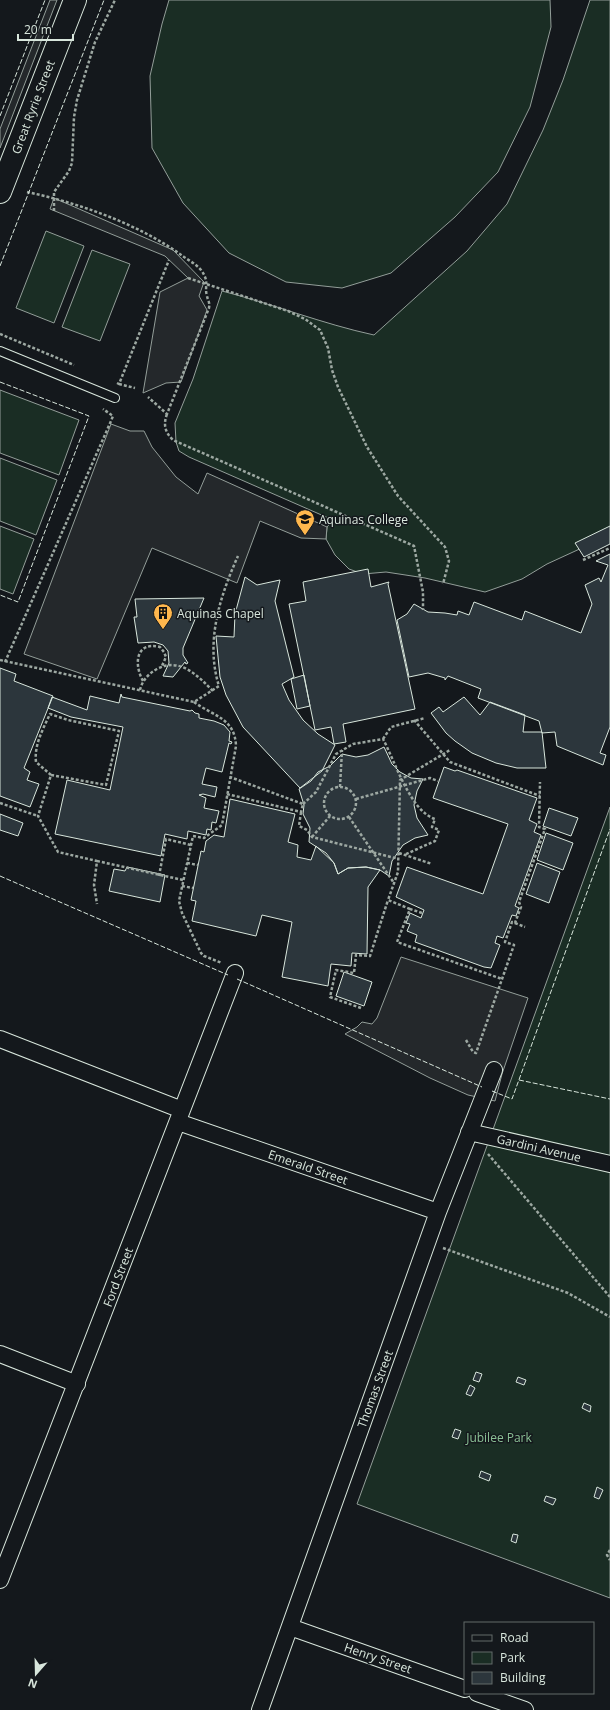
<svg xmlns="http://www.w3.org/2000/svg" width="610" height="1710" font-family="'Open Sans',sans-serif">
<rect width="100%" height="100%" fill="#14181c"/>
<path fill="#1a2d24" stroke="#939e99" d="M169,0H550L551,27L530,107L498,172L455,217L391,273L342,288L286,282L229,253L183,203L152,148L150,76L162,24Z
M590,0H610V535L547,564L522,579L485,592L425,578L386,572L363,574L349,569L335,555L326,539L327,527L333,520L189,457L179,451L176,442L175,423L193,379L222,291C273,304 323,324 374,335L467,251L507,204L543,130L563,80Z
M46,231L84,246L54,323L16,308Z
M92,250L130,264L100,341L62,327Z
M0,390L79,420L59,475L0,453Z
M0,458L57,480L36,535L0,521Z
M0,526L34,539L13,594L0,589Z
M610,807V1598L357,1504Z"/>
<path fill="#24282b" stroke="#939e99" d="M50,0H57L0,148V129Z
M54,198L173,250L204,282L199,296L207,310L181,382L166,383L143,393L160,292L188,278L165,256L50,209Z
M111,424L130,431H144L152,447L176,477L198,494L207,473L327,527L326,539L301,538L260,521L237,583L152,548L97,679L24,654Z
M401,957L528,998L502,1074L495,1101L468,1095L430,1078L345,1034L357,1027L362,1022L372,1024L377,1018Z"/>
<path fill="#2c363c" stroke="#d8e6dc" d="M610,526V544L584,557L575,543Z
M610,554V727L600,753L606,755L603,765L557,746L555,732L542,733L539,721L478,698L481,689L448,676L445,680V678L428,673L409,677L397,620L407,614L414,604L428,612L445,613L457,615L458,611L469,615L474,602L522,620L525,611L581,633L592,604L585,585L599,578L601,582L608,565L596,561Z
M368,569L371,587L389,582L388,584L415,709L343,724L346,742L334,744L331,727L315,730L289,604L306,601L303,582Z
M245,577L257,585L280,580L275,601L294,677L282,684L289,700L303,720L318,734L335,745L322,771L300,788L243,727L226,695L220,677L216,636L234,637L235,614Z
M204,598L183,648V655L188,663L186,664L185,662L173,677L163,676L169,663L168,651L163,645L154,642L138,643L134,617H137L135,599Z
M0,668L16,674L14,681L53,696L24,768L30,772L27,780L39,784L30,807L0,796Z
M304,675L310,706L297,709L291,679Z
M121,694L122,697L190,711L192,710L195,713L199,714V718L214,721L224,725L230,732L229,741L232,742L231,744L229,743L222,772L206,768L202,784L217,787L215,797L203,794L199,795L206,798L204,808L219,811L216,823L212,822L211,830L207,829L206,835L188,831L187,839L165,834L161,856L55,834L67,780L110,790L123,727L71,717L48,708L52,697L87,710L90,696L119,703Z
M464,697L480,715L490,702L525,715L523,732H542L546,768H517L496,763L472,753L455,741L446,733L431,713L439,707L443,712Z
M384,747L392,764L400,772L411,778L423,779L417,791L414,805L417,818L428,835L415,838L403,845L392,861L389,876L380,870L366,867L348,868L338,874L334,863L326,853L309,842L310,828L303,814L304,805L299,789L311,781L318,772L330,766L342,754L356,757L368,755Z
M444,767L455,771L457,770L537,798L529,820L537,824L534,832L541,835L515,906L519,908L516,916L512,915L503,938L497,936L495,943L500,945L491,968L484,967L415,942L417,935L407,931L410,924L406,923L410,913L421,918L424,910L396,897L407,867L483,894L508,824L433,798Z
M230,799L295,814L288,842L298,845L297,857L311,860L316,846L334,863L338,874L348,868L366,867L380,870L368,887L367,954L352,953L351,966L331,964L328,986L282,977L292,922L262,915L256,936L192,921L196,901L191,900L201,851L204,852L206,841L214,835L224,837Z
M549,808L578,818L571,836L543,826Z
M0,814L23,823L18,836L0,830Z
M546,833L573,843L563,870L537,860Z
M537,863L560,872L549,903L526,894Z
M127,867L165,875L160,902L109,891L114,869L125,871Z
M344,972L372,982L364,1006L336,996Z
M476,1372L482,1374L479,1382L473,1380Z
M518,1377L526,1380L524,1385L516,1382Z
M470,1385L475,1388L471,1396L466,1394Z
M584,1403L591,1406L590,1412L582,1408Z
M455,1429L461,1431L458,1439L452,1437Z
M481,1471L491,1475L489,1481L479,1477Z
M597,1487L603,1490L599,1499L594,1497Z
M546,1496L556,1499L553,1505L544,1501Z
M513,1534L518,1535L516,1543L511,1541Z"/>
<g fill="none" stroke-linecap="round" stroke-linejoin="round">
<g stroke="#d8e6dc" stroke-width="10">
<path id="lane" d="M0,351L115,398"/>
</g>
<g stroke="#d8e6dc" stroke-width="18">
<path id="street" d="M0,1039L182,1110
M178,1122L438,1212
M469,1132L610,1164
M0,1354L77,1384
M0,1580L235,973
M290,1627L465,1689
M477,1693L525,1710
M260,1710L438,1212L494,1070"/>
</g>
<g stroke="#d8e6dc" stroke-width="24">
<path id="secondary" d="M0,192L75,0"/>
</g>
<path stroke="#9da8a2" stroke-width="2.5" stroke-dasharray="3 2" stroke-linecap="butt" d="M27,192C79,203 141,225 184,257C190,261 197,265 201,270C210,282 204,286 207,296C208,301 210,302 209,308L167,414L148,397
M54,211V192L69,171L72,163L74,117L77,100L95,42L115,0
M188,278L288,311L305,319L320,330L328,348L332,370L338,387L367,447L398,496L445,547L449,561L443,584
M0,334L74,365
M117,383L119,384L169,260
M119,384L135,388
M167,414C163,425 165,432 173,440L414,546L423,592V610
M583,560L610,548
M0,660L194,702L219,686C205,642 220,596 238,556
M5,662L111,421L113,416L103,409
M143,681C134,665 135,641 160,647L164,652L166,657L162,666
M140,690C142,681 148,674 157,669C180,657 197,675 213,691
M194,702C213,716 235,718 236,746L222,825L204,838L193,836L179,901L182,913L201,953L204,956L222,963
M414,720L450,762L540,796
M383,739L391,727L425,718
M51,775L36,762C34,745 43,729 50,714L68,720L119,731L106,785L51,775L38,816L58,852L97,861L94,885L97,904
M324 803a16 16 0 1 1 32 0a16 16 0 1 1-32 0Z
M340,787L342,750
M227,794L301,812L303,804L230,777
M356,799L430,778L438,781
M0,803L38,816
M303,804L316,792L336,754L353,744L383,739C395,761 410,811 435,819L432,827L439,830L435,841L404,855
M301,812L299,826L307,830L312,837L399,859
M349,817L394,883
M312,837L330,816
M399,853L432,864
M97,861L183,880
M187,863L198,865
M159,876L166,839L191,845
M182,886L193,888
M410,909L388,900L398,872L400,780L450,750
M422,913L410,909L397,942L502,979
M515,923L525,927
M361,1008L330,997L336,970L354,973L356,955L370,956L388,900
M466,1040L473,1052L476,1053L514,945L505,942L512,922L515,923L521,907L519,902L545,829L539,827L540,782
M488,1154L610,1297
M443,1248L568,1293L610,1317
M610,1550L607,1555L610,1560"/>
<use href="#lane" stroke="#14181c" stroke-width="8"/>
<use href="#street" stroke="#14181c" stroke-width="16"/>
<use href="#secondary" stroke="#14181c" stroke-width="22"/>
<path stroke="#d8e6dc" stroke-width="1" stroke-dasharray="5 2" stroke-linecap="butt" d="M0,116L45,0
M0,266L104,0
M0,382L89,416L18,602L0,595
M0,876L228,975
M237,979L482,1087
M519,1080L610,1099
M492,1091L512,1099L610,829"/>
</g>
<defs>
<g id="school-pin" transform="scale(1)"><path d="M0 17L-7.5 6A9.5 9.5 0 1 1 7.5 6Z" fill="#ffb74d" stroke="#14181c"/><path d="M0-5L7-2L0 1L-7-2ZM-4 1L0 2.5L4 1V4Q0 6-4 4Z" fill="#111"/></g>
<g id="building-pin" transform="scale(1)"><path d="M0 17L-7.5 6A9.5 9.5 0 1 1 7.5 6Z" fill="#ffb74d" stroke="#14181c"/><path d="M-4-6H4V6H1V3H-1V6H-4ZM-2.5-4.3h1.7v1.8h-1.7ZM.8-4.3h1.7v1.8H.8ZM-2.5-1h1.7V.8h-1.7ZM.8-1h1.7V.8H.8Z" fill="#111"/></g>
</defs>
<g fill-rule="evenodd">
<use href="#school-pin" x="305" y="519"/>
<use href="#building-pin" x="163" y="613"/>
</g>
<g text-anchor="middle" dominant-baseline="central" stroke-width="3" stroke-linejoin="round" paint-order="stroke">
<g font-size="12" fill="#d8e6dc" stroke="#14181c">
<text transform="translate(33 107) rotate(-69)">Great Ryrie Street</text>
<text transform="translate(539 1148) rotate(13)">Gardini Avenue</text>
<text transform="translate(308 1167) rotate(19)">Emerald Street</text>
<text transform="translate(118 1277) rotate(-69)">Ford Street</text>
<text transform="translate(375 1389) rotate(-70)">Thomas Street</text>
<text transform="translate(378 1658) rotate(19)">Henry Street</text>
</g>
<g font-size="12" fill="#d8e6dc" stroke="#14181c" text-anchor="start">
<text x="319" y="519">Aquinas College</text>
<text x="177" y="613">Aquinas Chapel</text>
</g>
<g font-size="12" fill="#8ac095" stroke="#14181c">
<text x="499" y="1437">Jubilee Park</text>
</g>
</g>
<rect x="464" y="1622" width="130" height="72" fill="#14181c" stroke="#626a69"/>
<rect x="472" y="1635" width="20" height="6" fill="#14181c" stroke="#626a69"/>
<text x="500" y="1642" font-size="12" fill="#d8e6dc">Road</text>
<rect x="472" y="1652" width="20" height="12" fill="#1a2d24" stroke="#626a69"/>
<text x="500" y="1662" font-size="12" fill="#d8e6dc">Park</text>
<rect x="472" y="1672" width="20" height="12" fill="#2c363c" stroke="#626a69"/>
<text x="500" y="1682" font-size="12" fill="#d8e6dc">Building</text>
<g transform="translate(36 1674) rotate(200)" stroke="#14181c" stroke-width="3" paint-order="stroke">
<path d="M0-3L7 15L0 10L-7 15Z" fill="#d8e6dc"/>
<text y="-6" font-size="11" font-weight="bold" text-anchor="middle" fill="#d8e6dc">N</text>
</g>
<path d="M18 34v6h55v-6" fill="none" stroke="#d8e6dc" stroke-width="2"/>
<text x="24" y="34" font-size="12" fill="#d8e6dc" stroke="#14181c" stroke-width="3" paint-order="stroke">20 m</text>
</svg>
